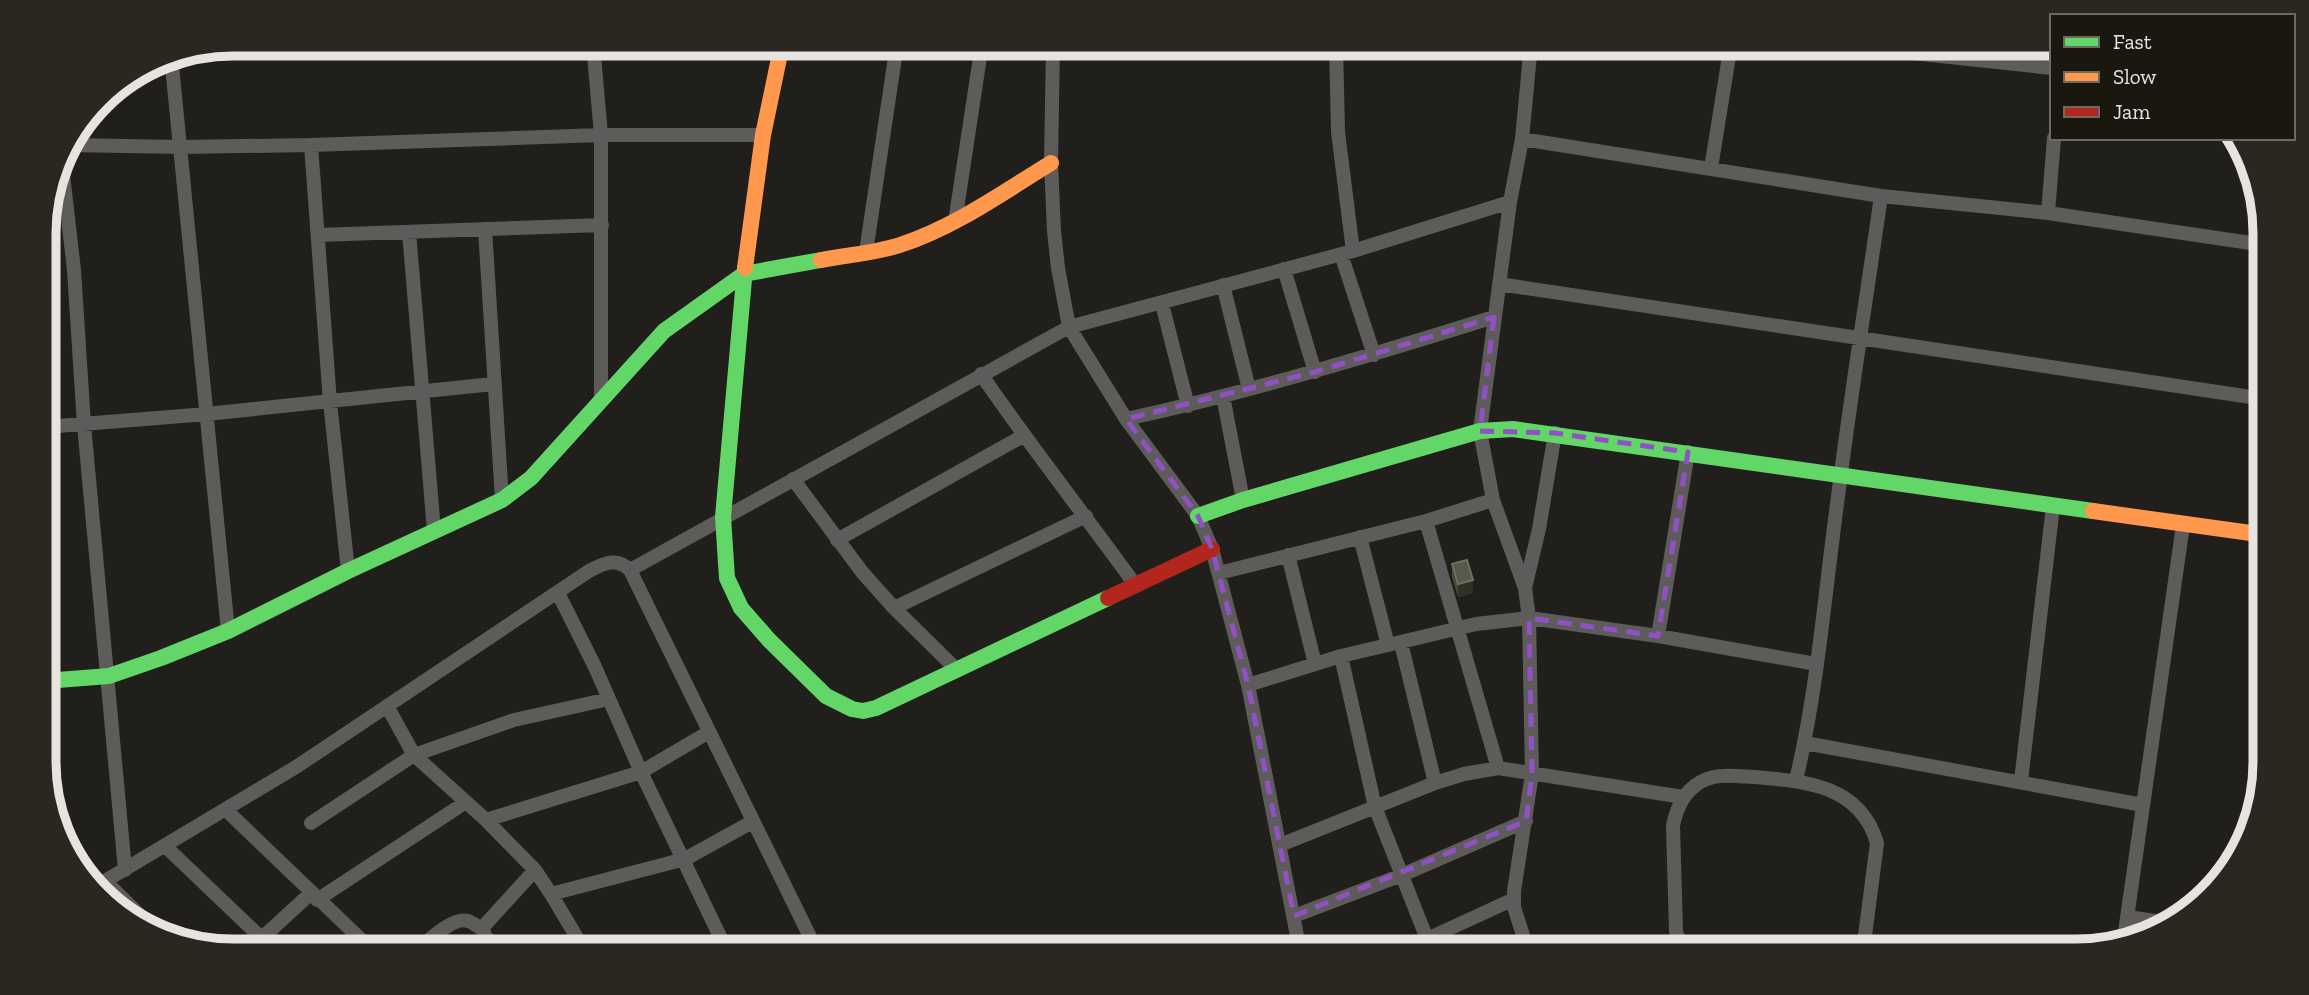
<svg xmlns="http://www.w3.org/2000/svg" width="2309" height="995" font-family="'Zilla Slab',serif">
<rect width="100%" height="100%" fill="#211f1b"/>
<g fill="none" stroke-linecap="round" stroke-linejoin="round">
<path stroke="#5e5c5b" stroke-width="14" d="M593,44L601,135V399
M1053,44L1051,163L1054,231L1058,268L1069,327L1126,419L1198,516L1212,549L1248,685L1300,951
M1336,44L1338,132L1353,251
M1827,44L2052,68
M171,56L228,631
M1522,139L1881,196L2048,213L2264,245
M67,145L181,147L311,145L601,135H763
M311,145L330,402L348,571
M61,157L74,270L84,425L125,870
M1711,168L1731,44
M2048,213L2054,138
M955,222L982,44
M485,229L502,500
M409,232L434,531
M319,235L602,225
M866,252L897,44
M1341,254L1374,355
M1284,269L1315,372
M1499,284L2264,399
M1223,285L1249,389
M1162,304L1188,406
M981,374C1030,446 1085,515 1136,586
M1223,396L1243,500
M1126,419C1250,392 1372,355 1494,317
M45,427L207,414L493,384
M793,479L862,572L894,608L956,669
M1426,521L1498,768
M1360,537L1388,645
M837,540L1023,436
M1288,555L1315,664
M630,570L1069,327L1353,251L1510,202
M1219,573L1426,521L1493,500
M1525,588L1493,500L1480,431L1510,202L1522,139L1531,44
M558,593L595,667L641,772L727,951
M894,608L1086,516
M1658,636L1688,452
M1401,643L1435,783
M1341,656L1375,807L1427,939
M1248,685L1341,656L1388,645L1476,624L1529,618L1658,636L1816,664
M387,706L414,755L486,820L535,870L551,894L585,951
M1805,743L2143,805
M1796,780C1817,692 1824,601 1836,512C1849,406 1866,301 1881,196
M2021,781L2053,506
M226,810L373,951
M486,820L641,772L709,732
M311,823L414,755L514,720L609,699
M2248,837L2265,716
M1280,845L1435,783L1464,774L1498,768L1683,797
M165,846L275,951
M105,881L162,937
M95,887L296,767L589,571C604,563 617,557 630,570L817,951
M551,894L685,859L752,822
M317,900L466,802
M1294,916L1402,875L1526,821
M2127,917L2170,923
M261,939L311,893
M2124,939L2183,525
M416,951C427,942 453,916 468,921C472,922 478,927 482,929
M499,951L485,936L483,927L535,870
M690,951L723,941
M1401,951L1514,899
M1528,951L1514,907V891L1532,774L1529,618L1525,588L1539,529L1555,433
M1682,951L1676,931L1673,826C1676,810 1682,795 1696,785C1713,772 1734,776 1753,777C1805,781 1860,785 1877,843L1863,951"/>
<path stroke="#63d668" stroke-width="16" d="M745,268L723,517L727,578L741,608L769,640L826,696L852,709L863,711L876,708L1108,598
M1198,516L1243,500L1480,431L1513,429L2093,511
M45,681L109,676L161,658L228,631L348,571L502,500L531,478L664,331L744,274L821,260"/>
<path stroke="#ff974d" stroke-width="16" d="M821,260C847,255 875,253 900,245C955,227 1002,193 1051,163
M745,268L763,135L782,44
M2093,511L2265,535"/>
<path stroke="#b3261e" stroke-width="16" d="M1108,598L1212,549"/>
</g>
<path fill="#474839" d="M1452,564L1473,593L1458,597L1452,577Z"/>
<path fill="#313026" d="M1473,580V593L1458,597V584Z"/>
<path fill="#58594b" stroke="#6f6e62" stroke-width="2" d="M1467,560L1473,580L1458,584L1452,564Z"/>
<path fill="none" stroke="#9151c5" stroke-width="5" stroke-dasharray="14 9" stroke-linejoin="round" d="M1494,317L1480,431L1555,433L1688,452L1658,636L1529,618L1532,774L1526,821L1294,916L1248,685L1212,549L1198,516L1126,419L1315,372Z"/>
<path d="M0 0H2309V995H0ZM233 56H2076A177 177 0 0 1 2253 233V762A177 177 0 0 1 2076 939H233A177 177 0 0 1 56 762V233A177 177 0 0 1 233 56Z" fill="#2a2720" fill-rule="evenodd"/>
<path fill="none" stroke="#e7e4df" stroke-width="9" d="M233 56H2076A177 177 0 0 1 2253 233V762A177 177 0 0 1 2076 939H233A177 177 0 0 1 56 762V233A177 177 0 0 1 233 56Z"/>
<rect x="2050" y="14" width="245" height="126" fill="#1a170f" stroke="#6c6962" stroke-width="2"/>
<rect x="2064" y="37" width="35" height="10" fill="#63d668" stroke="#6c6962" stroke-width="2"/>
<text x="2113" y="49" font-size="21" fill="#e7e4df">Fast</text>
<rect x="2064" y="72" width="35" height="10" fill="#ff974d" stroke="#6c6962" stroke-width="2"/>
<text x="2113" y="84" font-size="21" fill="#e7e4df">Slow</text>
<rect x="2064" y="107" width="35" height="10" fill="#b3261e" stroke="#6c6962" stroke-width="2"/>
<text x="2113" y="119" font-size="21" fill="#e7e4df">Jam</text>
</svg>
